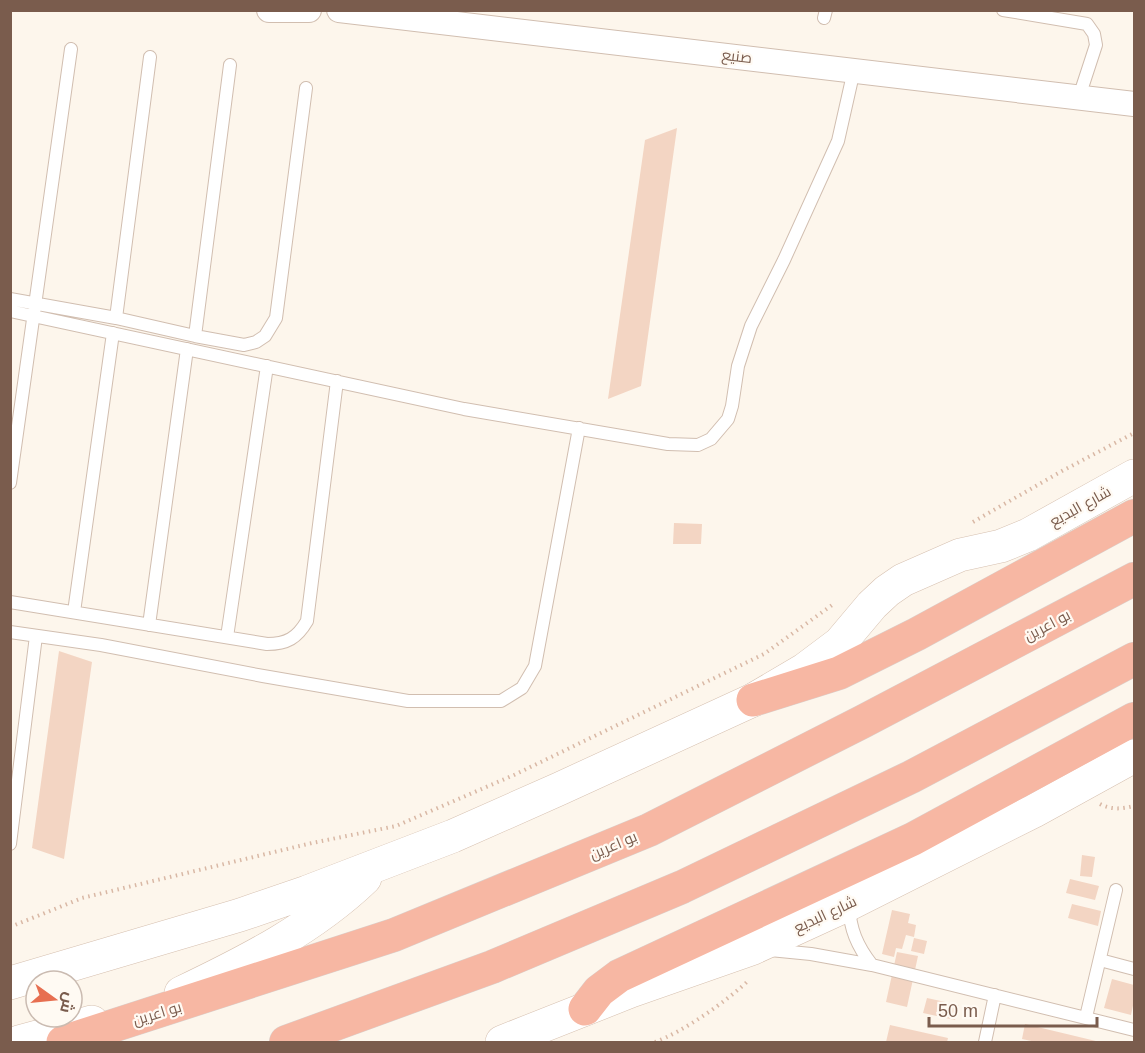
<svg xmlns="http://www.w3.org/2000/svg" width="1145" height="1053" font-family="Helvetica,Cairo,sans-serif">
<rect width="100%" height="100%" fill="#fdf6ec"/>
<path fill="#f3d5c3" d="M677,128L641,386L608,399L645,140Z
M674,523L702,524L701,544H673Z
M59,651L92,662L64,859L32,848Z
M1082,855L1095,857L1092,877L1080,876Z
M1070,879L1099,886L1095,900L1066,893Z
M1072,904L1101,911L1098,926L1068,918Z
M892,910L910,914L908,923L916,925L914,937L906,935L902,949L896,948L894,957L882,954Z
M914,938L927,941L924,954L911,951Z
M897,952L918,956L907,1007L886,1002Z
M1112,979L1134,985V1001L1131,1015L1104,1008Z
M927,998L959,1005L955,1020L923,1013Z
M1025,1024L1100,1042H1036L1022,1039Z
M890,1025L948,1038L947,1042H886Z"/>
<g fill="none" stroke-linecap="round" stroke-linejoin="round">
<g stroke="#d1beb0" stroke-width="14">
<path id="lane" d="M1003,10L1087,24L1094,34L1096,45L1079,97
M824,18L826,10
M10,299L116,318L195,336L244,345L256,342L265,336L276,318L306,88
M10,311L464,409L668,444L698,445L711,439L728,419L732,406L738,366L751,326L784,260L838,141L854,70
M116,318L150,57
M195,336L230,65
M10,483L71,49
M10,602L267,644C287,644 297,638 307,621L337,381
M74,612L113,333
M149,625L187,349
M10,632L101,645L263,676L408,701H501L522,688L535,666L579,428
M227,637L267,366
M10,844L36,636
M849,906C850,929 857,946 872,965
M770,950L811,954L872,965L1134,1030
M1100,960L1134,969
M1086,1017L1116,890
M985,1042L995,995"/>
</g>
<g stroke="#d1beb0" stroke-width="26">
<path id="street" d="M269,10H309
M339,10L1134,104"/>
</g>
<g stroke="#d6c0b0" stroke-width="34">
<path id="secondary" d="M10,983L240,915L307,892L453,836L559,789L753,700L804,670L840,643L872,605L887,591L903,580L960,555L1001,546L1028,535L1134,476
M181,993C246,962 313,928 365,878
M19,1042L92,1022
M502,1042L631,991L751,949L849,904L1034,811L1134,756"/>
</g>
<g stroke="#dad1cd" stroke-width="34">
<path id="highway" d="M753,700L839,673L917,634L1134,516
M585,1009L599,991L619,976L913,839L1134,719
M63,1042L394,935L649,830L862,722L1134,579
M286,1042L492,967L682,887L911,777L1134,659"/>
</g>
<path stroke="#d9b8a5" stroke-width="4" stroke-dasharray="1.5 4.5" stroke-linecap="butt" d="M973,522L1062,471L1134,433
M1100,804C1111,810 1122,809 1134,806
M10,927L82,898L312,843L396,826L514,775L764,654L835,603
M655,1042C683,1032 727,1001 749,980"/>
<use href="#lane" stroke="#fff" stroke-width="12"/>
<use href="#street" stroke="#fff" stroke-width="24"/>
<use href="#secondary" stroke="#fff" stroke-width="33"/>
<use href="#highway" stroke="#f7b7a3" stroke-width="33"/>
</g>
<g text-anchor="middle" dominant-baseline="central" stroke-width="4.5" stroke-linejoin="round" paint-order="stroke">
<g font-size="15" fill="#7a5c4d" stroke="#fffaf3">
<text transform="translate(737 56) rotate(7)">صنيع</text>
<text transform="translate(1080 506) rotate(-29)">شارع البديع</text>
<text transform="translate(1047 625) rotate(-28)">بو اعرين</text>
<text transform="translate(613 845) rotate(-23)">بو اعرين</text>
<text transform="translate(825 914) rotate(-25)">شارع البديع</text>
<text transform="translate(157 1013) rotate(-17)">بو اعرين</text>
</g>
</g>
<rect width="1145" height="1053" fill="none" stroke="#7a5c4d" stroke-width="24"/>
<g transform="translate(54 999) rotate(105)"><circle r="28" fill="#fffaf3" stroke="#cabbb1" stroke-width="1.5"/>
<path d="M0-4.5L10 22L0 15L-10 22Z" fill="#e76f51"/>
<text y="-9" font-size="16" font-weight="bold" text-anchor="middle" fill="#7a5c4d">ش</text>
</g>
<path d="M929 1017v9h168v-9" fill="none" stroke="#7a5c4d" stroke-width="3"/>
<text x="938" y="1017" font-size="18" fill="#7a5c4d" stroke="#fffaf3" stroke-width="4.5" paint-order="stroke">50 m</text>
</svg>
